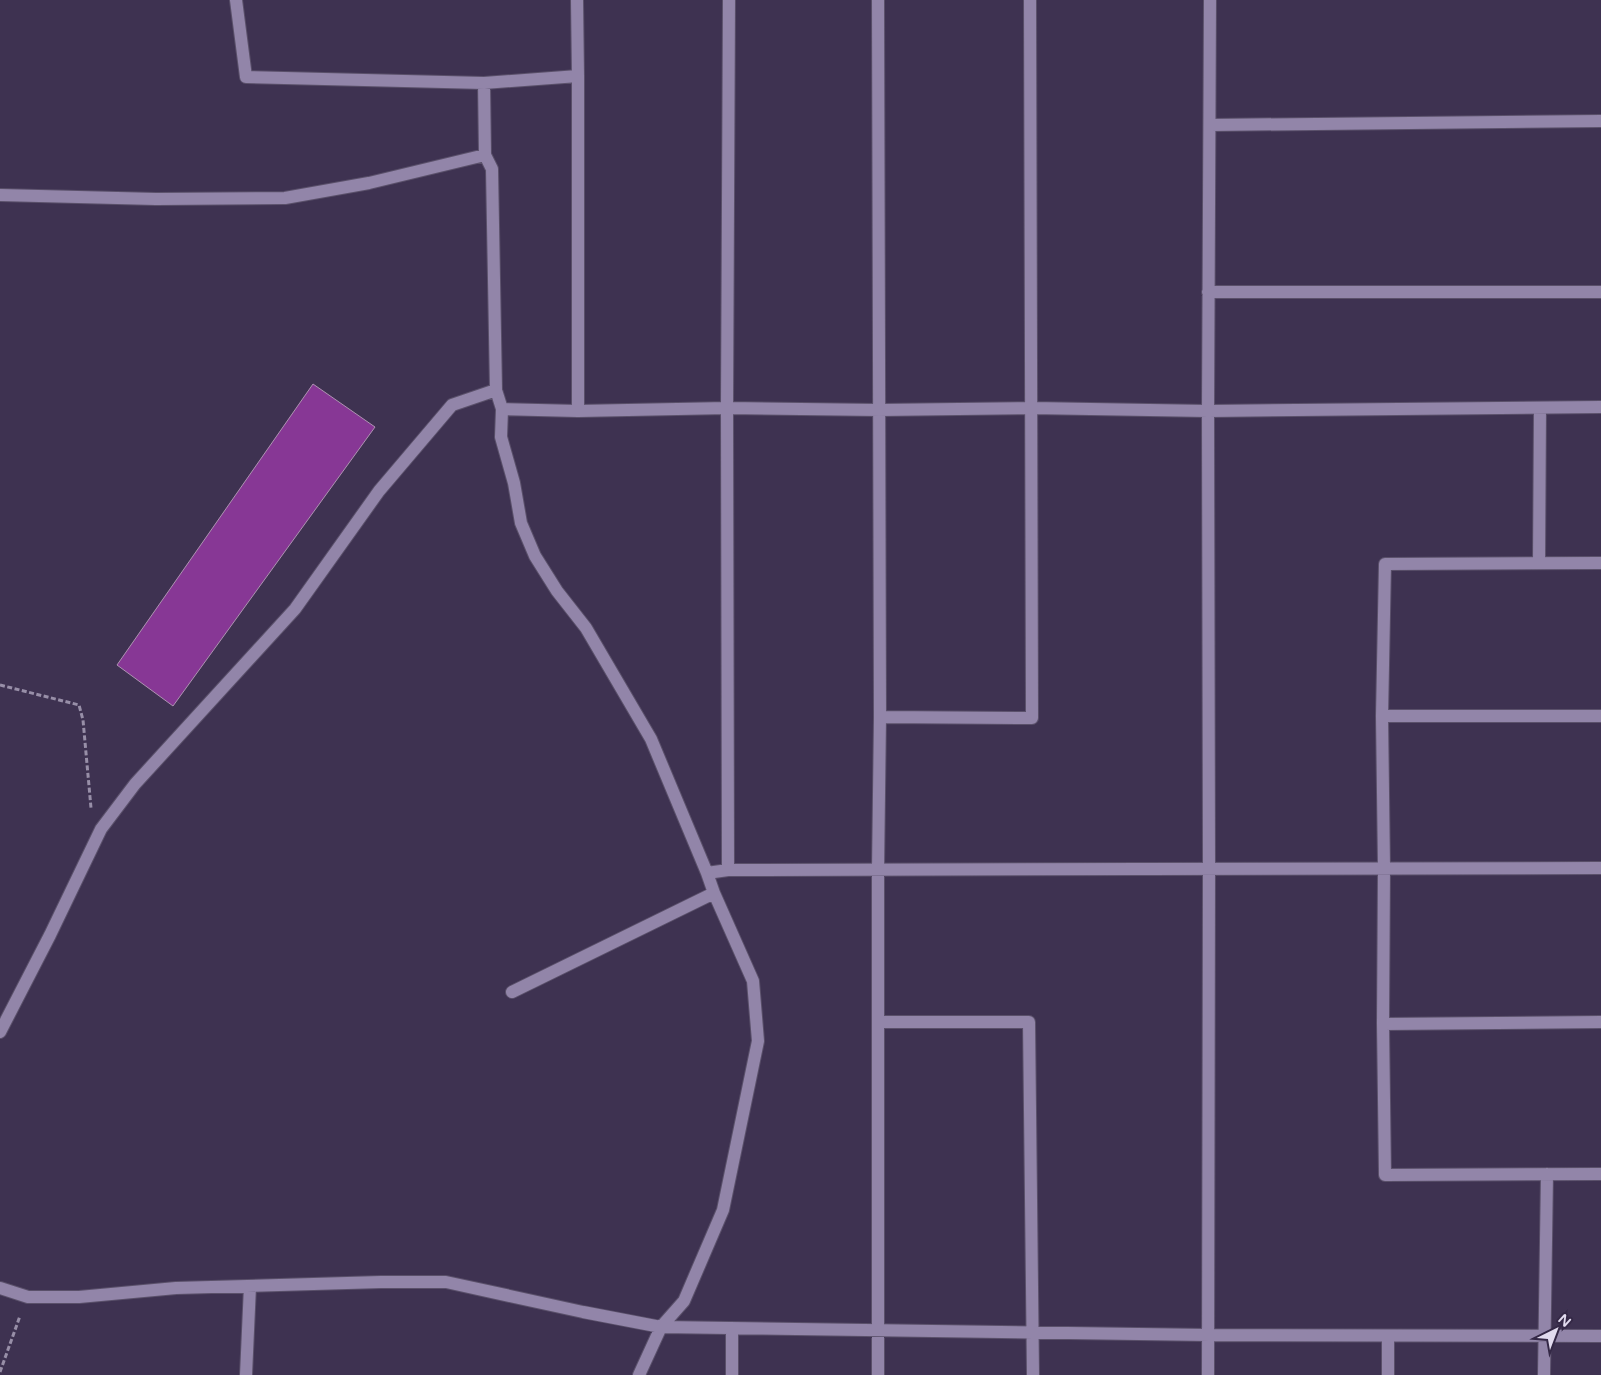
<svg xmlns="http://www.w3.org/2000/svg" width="1601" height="1375" font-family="'Varela Round',sans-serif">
<rect width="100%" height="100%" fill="#3e3251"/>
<path fill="#873795" stroke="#ae93b2" d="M313,384L375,427L173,706L117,665Z"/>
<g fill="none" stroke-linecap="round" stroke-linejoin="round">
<g stroke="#5a506a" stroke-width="14">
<path id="minor" d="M236,0L246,77L484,83L578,76V411
M577,0L578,76
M484,83L485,155L492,169L496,390
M1210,125L1601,121
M0,195L156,199L285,198L369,183L485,155
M1208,292H1601
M502,409L578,411L727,408L879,410L1032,408L1208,411L1601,407
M1539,563L1540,408
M1601,563L1385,564L1382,716L1384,868L1383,1024L1385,1175L1601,1174
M1382,716H1601
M880,717L1032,718L1030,0
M728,870L727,408L729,0
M707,873L728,870L1601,868
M512,992L714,893
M878,1022H1029L1033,1375
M1383,1024L1601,1022
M0,1032L50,935L101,829L135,784L295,609L379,491L452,405L496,390L502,409L501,437L514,483L521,523L535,556L557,591L586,628L651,739L707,873L714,893L753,981L758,1041L723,1210L684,1301L661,1327L639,1375
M0,1288L28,1297H79L176,1288L381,1282H446L583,1312L661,1327L1208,1335L1601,1336
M246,1375L250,1286
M732,1375V1328
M878,1375V871L880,717L878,0
M1208,1375L1209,869L1208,411L1210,0
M1388,1375V1336
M1544,1375L1547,1174"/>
</g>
<path stroke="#988fa8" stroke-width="3" stroke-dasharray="5 2.5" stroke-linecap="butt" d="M0,685L79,705L83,720L91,808
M0,1372L20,1316"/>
<use href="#minor" stroke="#9285a9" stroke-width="12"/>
</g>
<g transform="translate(1556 1330) rotate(42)" stroke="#342846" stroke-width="4" paint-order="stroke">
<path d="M0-4L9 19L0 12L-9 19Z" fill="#e2dbef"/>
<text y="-8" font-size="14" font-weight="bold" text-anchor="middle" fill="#e2dbef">N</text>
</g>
</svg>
